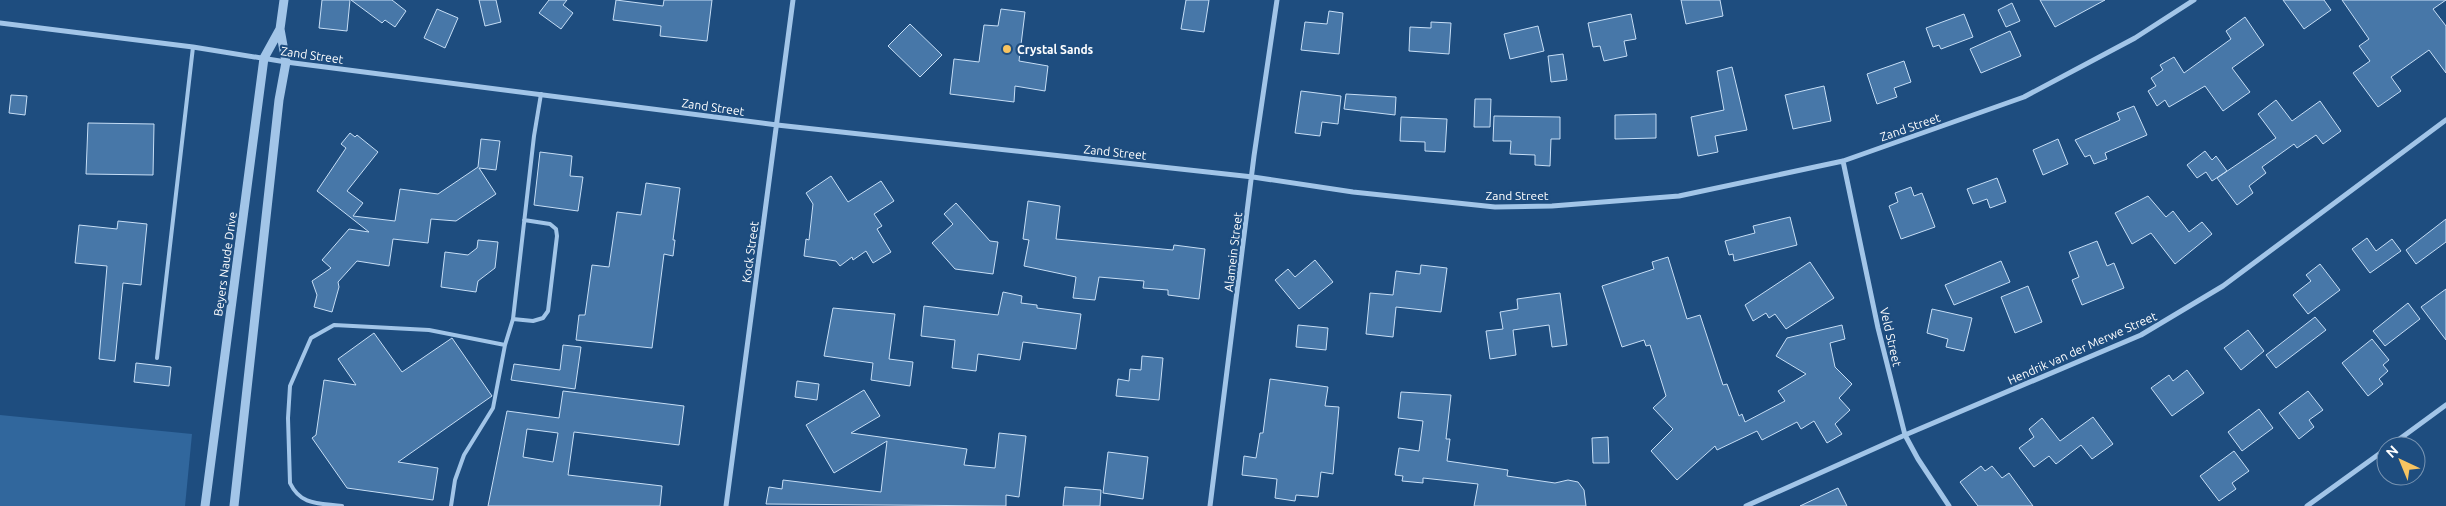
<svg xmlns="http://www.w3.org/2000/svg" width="2446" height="506" font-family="Ubuntu,sans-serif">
<rect width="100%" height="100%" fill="#1e4d7f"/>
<path fill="#31679d" d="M0,415L192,434L185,506H0Z"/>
<path fill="#4777a8" stroke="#c6def6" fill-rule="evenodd" d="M322,0H350L347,31L319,28Z
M351,0H392L406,11L395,27L385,20L382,23Z
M479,0H496L501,22L485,26Z
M549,0H567L563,5L573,13L561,29L539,13Z
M616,0L663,6L664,0H712L707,41L660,36L661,26L613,20Z
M1186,0H1209L1204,32L1181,29Z
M1681,0H1720L1723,16L1686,24Z
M2040,0H2105L2055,27Z
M2283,0H2324L2331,10L2304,29Z
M2342,0H2446L2433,9L2446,26V73L2429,50L2391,77L2401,91L2378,107L2353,73L2370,61L2359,46L2369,39Z
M2012,3L2020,21L2006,27L1998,10Z
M437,9L458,18L445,48L424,38Z
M1001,9L1025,12L1019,61L1048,66L1045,91L1015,86L1014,102L950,94L954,59L979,62L984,25L998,26Z
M1329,11L1343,13L1339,54L1301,50L1305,22L1327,24Z
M1631,14L1636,39L1624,41L1627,56L1604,61L1600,46L1593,47L1588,23Z
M1964,14L1973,37L1941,49L1939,45L1933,47L1926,28Z
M2245,17L2264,45L2232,68L2250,92L2223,111L2205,86L2169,107L2165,100L2157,106L2148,91L2156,86L2151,78L2163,70L2160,65L2174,57L2184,73L2231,39L2226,31Z
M1431,22L1451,23L1449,54L1409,51L1410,27L1431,28Z
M910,24L942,55L920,77L888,46Z
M1538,26L1544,51L1510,59L1504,34Z
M2010,31L2021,56L1981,73L1970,49Z
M1563,54L1567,80L1551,82L1548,56Z
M1904,61L1911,82L1894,88L1897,97L1877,104L1867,74Z
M1732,67L1747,130L1715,136L1718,152L1698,156L1691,117L1724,110L1717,71Z
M1824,86L1831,121L1793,129L1785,95Z
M1301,91L1341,96L1338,124L1322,122L1320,136L1295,133Z
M1346,94L1396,97L1395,115L1344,109Z
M11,95L27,96L25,115L9,113Z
M1475,99H1491L1490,127H1474Z
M2276,100L2292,121L2320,101L2341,131L2323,144L2316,135L2297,148L2294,144L2262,167L2266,173L2249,186L2253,193L2237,205L2217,178L2276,138L2258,114Z
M2134,106L2147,135L2105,153L2107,159L2094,164L2090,155L2085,157L2075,140L2120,120L2117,113Z
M1656,114V138L1615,139V115Z
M1494,116L1560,117V139H1551L1550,166L1535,165V155L1510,154L1511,141H1493Z
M1401,117L1447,119L1445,152L1425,151V142L1400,141Z
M88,123L154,124L153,175L86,174Z
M350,133L355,137L357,135L378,152L347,191L363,203L353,216L395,221L400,189L438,194L478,167L481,139L500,141L496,170L479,168L496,194L456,221L431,219L428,243L393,239L389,266L357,261L338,282L339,287L332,312L314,307L317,295L312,281L331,268L322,260L349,229L369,232L317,191L346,148L341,144Z
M2058,139L2068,164L2043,175L2033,150Z
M2205,151L2212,160L2216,156L2227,171L2212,181L2206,172L2197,178L2187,165Z
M540,152L572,156L570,176L583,177L578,211L534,205Z
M831,176L848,202L881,181L894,201L874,214L882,226L877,229L891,252L873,263L866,251L853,260L852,257L840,266L836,261L804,256L806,239L809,240L813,204L806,193Z
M1997,178L2006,202L1990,208L1987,199L1973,204L1967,189Z
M646,183L680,188L673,240H675L673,256L664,254L652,348L576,340L579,315H585L592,265L609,267L617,212L641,215Z
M1911,187L1914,196L1922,193L1935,227L1901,239L1889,206L1898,202L1895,193Z
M2148,196L2166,217L2173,211L2189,232L2202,222L2212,234L2175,264L2151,233L2132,244L2115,213Z
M1028,201L1060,206L1056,239L1173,250L1174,245L1205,249L1199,299L1168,295V290L1143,288L1144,281L1099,277L1095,300L1073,298L1076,277L1024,266L1029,240L1023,239Z
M956,203L990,241L998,242L993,274L955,269L932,243L953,224L944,214Z
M1790,217L1797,245L1734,261L1733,254L1729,255L1725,241L1755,233L1753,226Z
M2446,219V242L2416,264L2406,250Z
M118,221L147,224L141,285L123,283L115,361L99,359L107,266L75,263L79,225L117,229Z
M2367,238L2376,251L2392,239L2401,251L2370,273L2352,249Z
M478,240L498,242L495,268L478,281L476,292L441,287L445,252L468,255L477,248Z
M2097,241L2107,266L2114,263L2124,288L2082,305L2072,280L2079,277L2069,252Z
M1668,257L1687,319L1700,315L1723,385L1727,384L1739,416L1742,414L1745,422L1785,401L1778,391L1806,374L1776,356L1787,338L1842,325L1845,339L1830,343L1835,367L1852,384L1839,398L1850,410L1835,424L1842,434L1827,443L1814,421L1801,429L1797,422L1762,440L1757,431L1717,450L1715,446L1677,480L1651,451L1673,429L1653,408L1666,396L1650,345L1646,346L1644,340L1622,347L1602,286L1654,269L1652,262Z
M1315,260L1333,282L1299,309L1275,280L1288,269L1295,277Z
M2001,261L2010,282L1954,305L1945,285Z
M1810,262L1834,298L1786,329L1775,314L1769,318L1766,313L1753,321L1745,305Z
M2320,264L2340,290L2308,314L2293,295L2311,281L2306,275Z
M1421,265L1447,268L1441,312L1396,307L1393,337L1366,334L1370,293L1393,295L1396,271L1420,274Z
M2028,286L2042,322L2015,333L2001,297Z
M2446,289V340L2421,307Z
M1003,292L1022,296L1021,303L1037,305V308L1081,314L1076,349L1023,342L1020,360L978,354L976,371L952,368L955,340L921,336L924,306L998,315Z
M1560,293L1567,345L1552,347L1549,325L1513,330L1516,355L1490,359L1486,331L1503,329L1500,312L1518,309L1517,299Z
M2408,303L2420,319L2385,346L2373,331Z
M833,308L895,314L889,359L913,362L910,386L871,380L873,363L824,356Z
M1932,309L1972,318L1964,351L1946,347L1948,339L1927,333Z
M2315,317L2326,330L2276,368L2266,355Z
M1298,325L1328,328L1326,350L1296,347Z
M2248,330L2264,351L2241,370L2224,348Z
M374,333L402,372L452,338L492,396L398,462L438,468L433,500L347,488L312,438L316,435L324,380L356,385L338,359Z
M2372,339L2389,360L2383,365L2388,371L2379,379L2383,384L2368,396L2342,363Z
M563,345L581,347L575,389L511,380L514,364L560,370Z
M1142,356L1163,358L1159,400L1116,396L1118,379L1129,381L1130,369L1141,370Z
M136,363L171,367L169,386L134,382Z
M2187,370L2204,393L2172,416L2151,388L2169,375L2173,381Z
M1270,379L1328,387L1325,406L1339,407L1333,474L1321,472L1318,497L1296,495L1295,501L1275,498L1277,479L1242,475L1244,456L1256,458L1260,433H1263Z
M797,381L819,384L817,400L795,397Z
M864,390L880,416L851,433L967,449L964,465L995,468L999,433L1026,436L1019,497L1006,495V506L766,504L769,487L782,489L783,480L881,492L887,441L834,473L806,425Z
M563,391L684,406L679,445L574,432L568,475L662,486L660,506H488L507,411L559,418ZM527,429L558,433L553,462L523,457Z
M2308,391L2323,410L2309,420L2314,427L2299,439L2279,413Z
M1401,392L1451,395L1446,439H1450L1447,461L1508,470L1507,476L1555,483L1568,480L1578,482L1584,490L1586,506H1474L1478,484L1423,478V483L1402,481L1403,476L1395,475L1399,448L1419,451L1423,421L1398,418Z
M2259,409L2273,428L2242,451L2228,432Z
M2093,417L2113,444L2092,459L2081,445L2056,464L2049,456L2034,467L2019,448L2034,437L2029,429L2042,418L2060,441Z
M1608,437L1609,463H1593L1592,438Z
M2234,451L2249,471L2232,483L2236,489L2219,501L2200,476Z
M1108,452L1148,457L1143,499L1103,493Z
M1981,466L1985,471L1992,466L2002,478L2009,473L2033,506H1978L1960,482Z
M1065,487L1101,490L1100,506H1063Z
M1838,488L1847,506H1800Z"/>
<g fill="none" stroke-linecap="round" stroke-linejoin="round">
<path stroke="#a2c5e8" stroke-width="4" d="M513,319L533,321L543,318L548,311L557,236L556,229L550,224L524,220
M157,358L193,47
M342,506C319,503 301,506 290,483L288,418L290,386L311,338L334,325L429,330L505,345
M451,506L455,480L464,455L493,408L505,345L513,319L534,136L541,94"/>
<path stroke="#a2c5e8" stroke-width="5" d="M0,23L193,47L286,62L777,125L1253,177L1353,192L1495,207L1552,206L1679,196L1843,161L2024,97L2135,38L2194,0
M1843,161L1878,328L1905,435L1918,459L1949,506
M2390,446L2446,405
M726,506L793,0
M1210,506L1254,156L1277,0
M1746,506L1905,435L2141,335L2223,286L2446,120
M2307,506L2386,449"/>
<path stroke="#a2c5e8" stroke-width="9" d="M205,506L264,58L280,29
M234,506L279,100L286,62L280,29L284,0"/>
</g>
<circle fill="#f7c461" stroke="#1e4d7f" stroke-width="2" cx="1007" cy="49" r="5"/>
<g text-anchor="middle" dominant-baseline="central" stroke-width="4.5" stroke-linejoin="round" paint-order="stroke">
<g font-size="12" font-weight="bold" fill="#fff" stroke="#1e4d7f" text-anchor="start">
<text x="1017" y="49">Crystal Sands</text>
</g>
<g font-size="12" fill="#fff" stroke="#1e4d7f">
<text transform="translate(312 55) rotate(8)">Zand Street</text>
<text transform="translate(713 107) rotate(8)">Zand Street</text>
<text transform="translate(1910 127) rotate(-19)">Zand Street</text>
<text transform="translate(1115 152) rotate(6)">Zand Street</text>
<text x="1517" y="195">Zand Street</text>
<text transform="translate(750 252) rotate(-82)">Kock Street</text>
<text transform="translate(1233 252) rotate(-83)">Alamein Street</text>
<text transform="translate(225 264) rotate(-82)">Beyers Naude Drive</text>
<text transform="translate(1891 337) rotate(77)">Veld Street</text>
<text transform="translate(2082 348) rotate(-24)">Hendrik van der Merwe Street</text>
</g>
</g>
<g transform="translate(2401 461) rotate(316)"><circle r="24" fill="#1e4d7f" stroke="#7894b2"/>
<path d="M0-4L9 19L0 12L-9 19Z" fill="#f7c461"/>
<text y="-8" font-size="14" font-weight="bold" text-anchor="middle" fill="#ffffff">N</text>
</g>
</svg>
